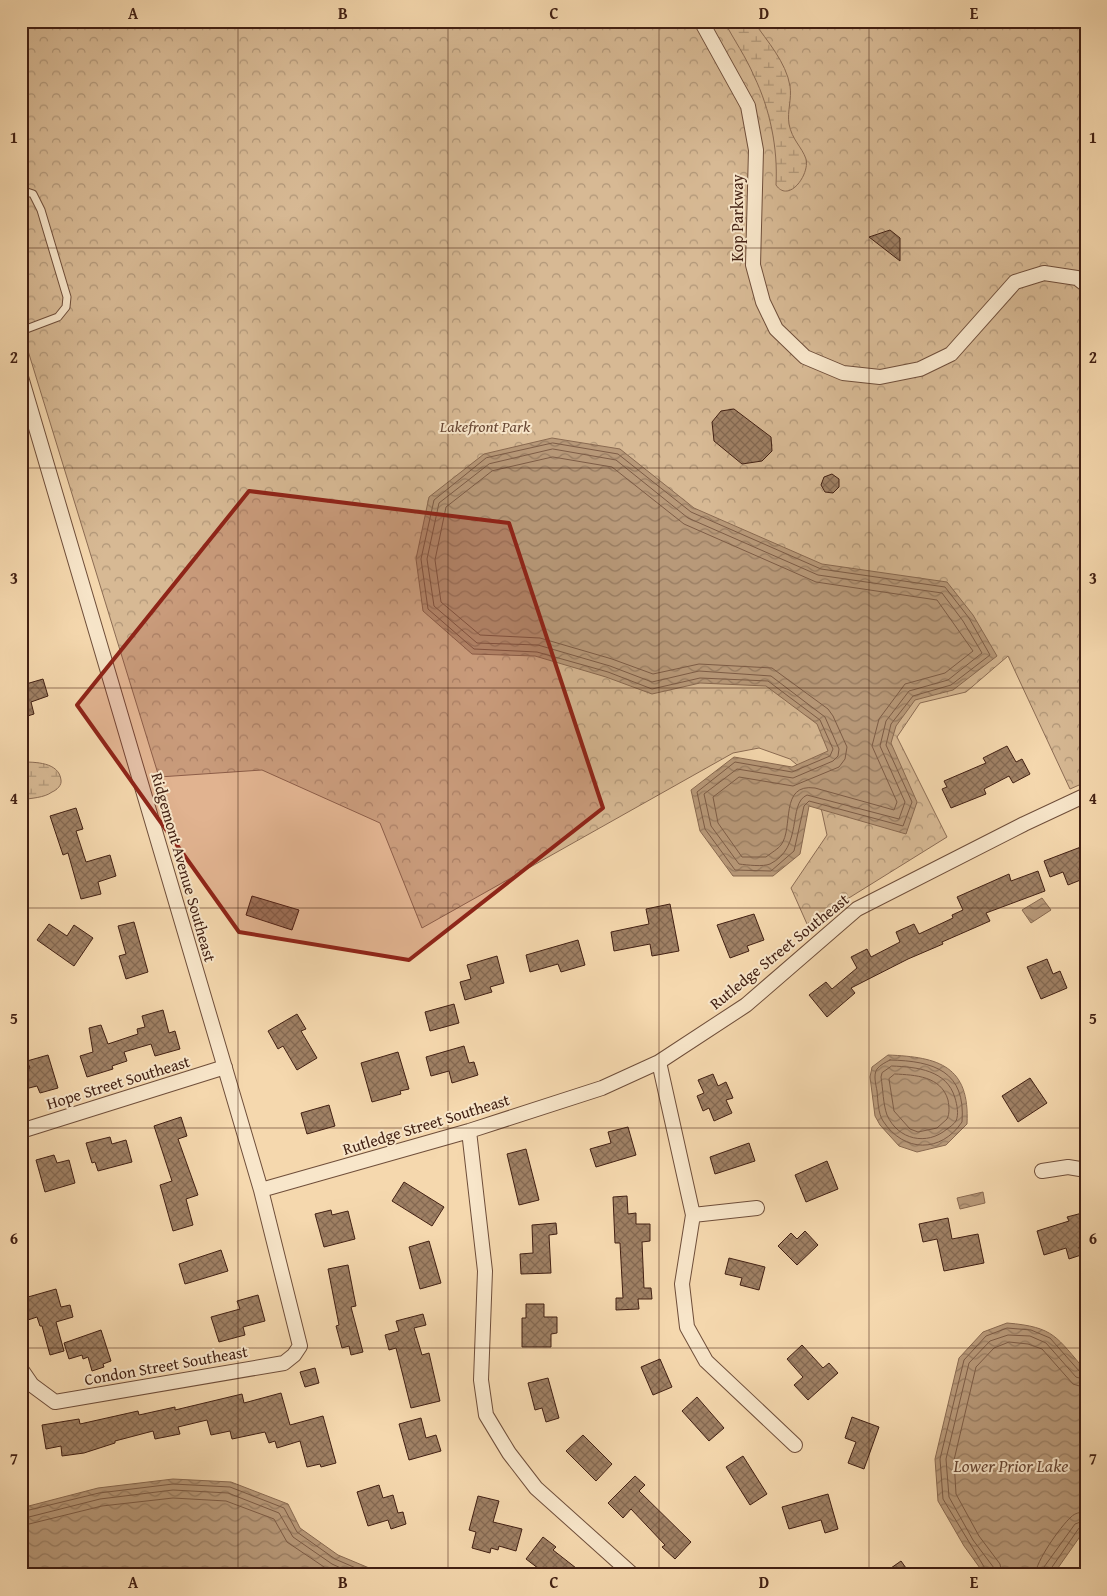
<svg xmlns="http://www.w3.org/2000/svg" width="1107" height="1596" font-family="'Gentium Book Plus',serif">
<defs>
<pattern id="forest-crowns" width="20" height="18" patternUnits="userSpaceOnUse" patternTransform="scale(1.25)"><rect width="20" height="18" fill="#d7b994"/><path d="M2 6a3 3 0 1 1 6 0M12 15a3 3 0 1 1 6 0" fill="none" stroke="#b09678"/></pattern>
<pattern id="wetland-marsh" width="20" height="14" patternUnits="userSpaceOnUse" patternTransform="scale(1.25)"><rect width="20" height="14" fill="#d7b994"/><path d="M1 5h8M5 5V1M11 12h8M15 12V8" fill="none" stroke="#b09678"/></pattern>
<pattern id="water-waves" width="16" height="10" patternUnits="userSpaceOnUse" patternTransform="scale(1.25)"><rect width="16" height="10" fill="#b89979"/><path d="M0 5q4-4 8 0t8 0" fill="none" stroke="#977c62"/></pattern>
<pattern id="building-cross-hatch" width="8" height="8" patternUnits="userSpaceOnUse" patternTransform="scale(1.25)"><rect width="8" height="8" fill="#9f8064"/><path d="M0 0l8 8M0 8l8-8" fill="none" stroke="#836851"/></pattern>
</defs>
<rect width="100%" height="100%" fill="#f5d8ae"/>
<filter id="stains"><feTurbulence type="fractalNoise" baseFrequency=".004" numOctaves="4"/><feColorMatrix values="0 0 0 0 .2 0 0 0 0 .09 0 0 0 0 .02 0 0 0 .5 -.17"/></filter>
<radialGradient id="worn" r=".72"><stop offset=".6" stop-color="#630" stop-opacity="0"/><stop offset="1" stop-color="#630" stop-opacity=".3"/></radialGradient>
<path fill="url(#forest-crowns)" stroke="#8c6c54" d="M21,21H1086V782L1070,789L1008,656L966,692L920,703L897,737L947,837L807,924L791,888L827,835L822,812L808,774L790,759L759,748L733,753L422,928L380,823L262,770L159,777L21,328Z"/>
<path fill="url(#wetland-marsh)" stroke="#8c6c54" d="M724,21L754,22C767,41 786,62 790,86C792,99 787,111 789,124C792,140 802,147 806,159C810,174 789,204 776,185C778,148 770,109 754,76C746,57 734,40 724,21Z
M21,762C35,762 59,762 61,780C62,785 57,790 52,792C44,798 31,798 21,800Z"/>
<path fill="url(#water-waves)" stroke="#896950" d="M552,438L620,449L694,508L822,564L947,582L973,615L997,656L953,690L915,700L896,726L891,743L917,802L906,834L809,806L800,854L773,876H733L700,831L691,790L734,757L792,767L828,751L817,724L766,686L700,683L652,694L606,677L535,656L472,654L423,611L416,559L429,497L484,454Z
M1042,898L1051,910L1031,923L1022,910Z
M888,1055C939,1057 970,1066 967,1124L946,1145L917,1152L899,1146L880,1125L875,1116L870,1077L872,1067Z
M983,1192L985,1203L960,1209L957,1198Z
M1007,1323C1055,1327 1056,1337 1086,1371V1528L1053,1575H985L964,1546L938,1501L935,1459L959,1358L983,1332Z
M173,1479L231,1482L288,1504L300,1528L338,1555L386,1575H21V1508L98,1488Z"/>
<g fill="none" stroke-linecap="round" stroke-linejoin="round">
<path stroke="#7d5c46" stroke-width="1" d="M553,443L618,454L691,512L821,569L945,587L969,618L990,655L951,685L913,696L891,724L886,745L912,802L903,826L809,801L804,806L794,851L771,871L735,870L705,829L697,792L735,762L792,772L830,756L833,749L820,720L768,681L700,678L652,689L608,672L537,652L474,649L428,609L421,559L434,500L486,458Z
M553,449L616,460L688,518L818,575L942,593L963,621L982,653L948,680L909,691L886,721L880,746L905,802L899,819L807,795C787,804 804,847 770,864C763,867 747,865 739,864L711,826L704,794L737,769L793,778L833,761L838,756L839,749L825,717L771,676L699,671L652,682L610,666L538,645L477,643L434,606L427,559L439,503L489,464Z
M553,457L612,467L684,524L816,582L937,600L973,651L945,673L905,684L879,719L872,746L897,802L894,810L815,788C779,783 794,828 781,845C778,849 771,853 766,857H742L718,823L713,797L739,777L793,786L839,767L845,759L847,747L833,716L828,709L772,668L699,664L653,674L612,659L540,638L480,635L441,602L435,560L446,507L492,471Z
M890,1060C934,1061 966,1071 962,1122C941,1153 904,1153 883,1121C878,1113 878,1101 877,1091C876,1085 873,1075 877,1069C880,1065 886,1062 890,1060Z
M892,1066C917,1067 947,1070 955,1098C957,1105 959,1114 956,1121C954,1124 950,1127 947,1129C927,1146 898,1140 887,1115C883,1104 883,1089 881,1077L882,1073Z
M895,1074C915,1075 941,1076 948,1100C949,1106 950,1113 947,1119L937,1128L918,1132L910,1129L894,1111L889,1079Z
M21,1512L99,1493L173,1484L230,1487L284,1508L297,1532L335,1559L372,1575
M21,1519L100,1499L173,1490L228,1493L279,1513L293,1537L332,1564L356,1575
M21,1526L102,1506L173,1498L226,1501L274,1519L287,1542L336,1575
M989,1575L943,1499L940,1459L964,1360L986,1336L1007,1328L1031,1330L1050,1338L1080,1372L1086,1374
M995,1575L994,1568L973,1540L949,1497L946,1459L969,1363L990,1341L1008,1335L1030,1336L1046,1343L1076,1377L1086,1380
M1002,1575L1000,1564L979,1536L956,1494L954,1460L976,1367L994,1348L1009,1342L1028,1344L1042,1349L1073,1384L1086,1388
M1035,1575C1036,1561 1060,1527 1071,1517C1075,1513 1080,1512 1086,1512
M1043,1575L1044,1567L1075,1524L1086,1520
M1049,1575L1050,1570L1079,1528L1086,1526"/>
</g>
<path fill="url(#building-cross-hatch)" stroke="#422013" d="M890,230L900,238V261L869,237Z
M734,409L771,437L772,451L762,461L742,464L714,441L712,422L721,411Z
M832,474L839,479V487L833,493L825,492L821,485L824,477Z
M43,679L48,696L31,702L34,714L21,718V681L25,680L26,684Z
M1007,746L1016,762L1022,759L1030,774L1013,783L1009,776L984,789L986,794L951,808L942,789L947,787L944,781L986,763L983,758Z
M76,808L83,829L76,831L86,862L110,855L116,876L98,882L101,894L81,899L68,853L63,855L50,816Z
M1086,845V867L1079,869L1083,879L1068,885L1063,872L1050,877L1044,861Z
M1038,871L1045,891L986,913L990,921L942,942L943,944L908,959L851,988L855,993L827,1017L809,995L826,982L832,989L857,968L851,957L867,949L871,957L900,942L896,932L914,924L919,934L953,918L952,915L963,910L957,897L1009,874L1011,881Z
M252,896L299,910L292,930L246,915Z
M670,904L679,951L652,956L650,944L614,951L611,932L649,924L646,909Z
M754,914L764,940L747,946L749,951L730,958L717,925Z
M134,922L148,972L126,979L119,956L126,954L118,926Z
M49,924L67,936L74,925L93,938L74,966L37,940Z
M578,940L585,965L561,972L558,964L530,972L526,955Z
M497,956L504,983L490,987L492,992L465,1000L460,982L471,979L467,965Z
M1047,959L1053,974L1060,971L1067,988L1041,999L1027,967Z
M454,1004L459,1023L430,1031L425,1012Z
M163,1010L169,1033L175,1031L180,1049L155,1056L151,1044L124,1052L127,1061L112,1066L113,1069L87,1077L80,1056L93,1052L89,1028L101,1025L108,1044L138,1034L137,1029L145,1027L142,1016Z
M297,1014L306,1029L301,1031L317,1058L297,1070L283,1046L278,1049L268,1031Z
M464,1046L469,1063L474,1062L478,1075L452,1083L449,1071L431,1076L426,1057Z
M398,1052L409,1089L400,1091L401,1094L372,1102L361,1063Z
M48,1055L58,1088L40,1093L37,1086L21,1090V1071L30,1068L27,1061Z
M713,1074L718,1086L726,1082L733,1098L726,1100L732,1113L714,1121L709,1108L703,1111L697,1096L704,1093L698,1080Z
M1030,1078L1047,1103L1018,1122L1002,1096Z
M329,1105L335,1126L307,1134L301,1113Z
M181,1117L187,1136L178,1139L198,1195L186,1199L193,1225L173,1231L160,1185L172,1181L154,1126Z
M628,1127L636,1155L596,1167L590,1149L611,1143L608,1132Z
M110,1137L112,1144L126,1140L132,1162L98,1171L95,1162L92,1163L86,1143Z
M749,1143L755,1161L715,1174L710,1157Z
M526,1149L539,1200L519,1205L507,1154Z
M54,1155L57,1163L69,1160L75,1183L45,1192L36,1160Z
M827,1161L838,1189L806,1202L795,1175Z
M404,1182L444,1207L432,1226L392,1201Z
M627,1196L628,1214L636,1213V1224H650V1241L642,1242L644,1288H651L652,1299H638L639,1309L616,1310V1298H623L620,1243H615L613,1197Z
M331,1210L332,1215L348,1211L355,1239L324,1247L315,1214Z
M1086,1212V1245L1079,1247L1081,1255L1069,1259L1066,1248L1044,1255L1037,1231L1069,1221L1067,1217Z
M948,1218L952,1239L978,1234L984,1263L944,1271L937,1239L923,1242L919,1224Z
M556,1223L557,1234L549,1235L551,1273L521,1274L520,1254L533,1253L532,1225Z
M805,1231L818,1245L797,1265L778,1246L791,1233L797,1239Z
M429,1241L441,1283L420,1289L409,1247Z
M221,1250L228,1271L185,1284L179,1264Z
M729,1258L765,1267L759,1290L740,1285L742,1278L725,1274Z
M348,1265L356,1306L351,1307L363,1352L351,1355L349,1346L342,1348L336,1326L339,1325L328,1269Z
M56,1289L61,1307L70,1305L73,1317L56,1322L64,1351L50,1355L42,1326H40L37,1317L28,1320L21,1299Z
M258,1295L265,1321L243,1327L245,1335L219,1342L211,1317L240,1309L237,1301Z
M526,1304H544V1317H557V1333L551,1334V1347H522V1318H526Z
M423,1314L426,1325L414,1328L422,1355L429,1353L440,1401L411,1408L396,1348L389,1350L385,1335L399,1331L396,1321Z
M101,1330L111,1361L103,1364L104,1367L92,1371L88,1357L83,1359L82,1355L69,1359L64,1343Z
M802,1345L823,1368L829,1363L838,1373L808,1400L794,1385L803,1377L787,1359Z
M660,1359L672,1387L653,1395L641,1367Z
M315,1368L319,1383L305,1387L300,1372Z
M548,1378L559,1418L546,1422L542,1408L535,1410L528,1383Z
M281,1393L290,1425L323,1416L336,1463L321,1467L320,1464L307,1467L300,1441L277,1448L275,1441L269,1443L265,1432L232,1439L230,1431L211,1435L207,1420L178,1427L180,1434L155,1439L153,1431L115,1441V1443L84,1453L62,1456L61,1446L46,1449L42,1425L79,1419L80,1424L138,1411L139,1415L175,1407V1410L242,1394L244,1403Z
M697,1397L724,1428L709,1441L682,1411Z
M852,1417L879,1427L864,1469L848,1463L856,1442L845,1438Z
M421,1418L426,1438L436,1435L441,1451L409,1460L399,1424Z
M583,1435L612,1464L596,1481L566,1451Z
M743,1456L767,1494L750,1505L726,1467Z
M635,1476L645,1485L639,1491L691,1542L675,1559L662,1547L665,1545L631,1509L623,1518L608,1503Z
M379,1485L383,1498L393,1495L398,1513L403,1512L406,1524L391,1529L388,1520L368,1526L357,1492Z
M828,1494L838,1529L825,1533L821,1520L789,1529L782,1507Z
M478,1496L499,1501L493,1522L522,1529L516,1551L499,1546L498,1550L491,1548L490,1553L472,1548L476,1532L469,1530Z
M543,1537L556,1547L553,1550L585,1575H547L526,1559Z
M901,1561L911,1575H881Z"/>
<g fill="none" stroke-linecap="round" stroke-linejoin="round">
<g stroke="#6f4e3a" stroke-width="9">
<path id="lane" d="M21,190L33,194L41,210L67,297L66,307L58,317L21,331"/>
</g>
<g stroke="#6f4e3a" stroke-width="16">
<path id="street" d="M701,21L748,106L756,150L753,265L763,302L776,329L805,357L843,373L880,377L920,369L951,354L1015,282L1044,273L1077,278L1086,285
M21,377L261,1190L300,1346L294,1355L284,1363L55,1402L32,1385L21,1369
M659,1062L693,1215L682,1284L687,1327L706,1361L795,1445
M21,1131L225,1067
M469,1131L485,1271L481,1380L486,1415L509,1453L536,1488L633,1575
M1042,1171L1068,1167L1086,1170
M261,1190L469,1131L602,1088L659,1062L746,1005L857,909L1024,824L1086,795
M693,1215L757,1208"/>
</g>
<use href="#lane" stroke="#f8e6ca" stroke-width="7"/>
<use href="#street" stroke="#f8e6ca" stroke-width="14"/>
</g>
<path fill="#8f2418" fill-opacity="0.2" stroke="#8f2418" stroke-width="4" stroke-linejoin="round" d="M249,491L509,523L603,808L409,960L239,932L77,705Z"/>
<path fill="none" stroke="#422013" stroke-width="1" stroke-opacity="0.55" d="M238,21V1575M448,21V1575M659,21V1575M869,21V1575M21,248H1086M21,468H1086M21,688H1086M21,908H1086M21,1128H1086M21,1348H1086"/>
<g text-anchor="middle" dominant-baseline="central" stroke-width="4" stroke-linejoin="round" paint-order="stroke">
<g font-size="16" fill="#422013" stroke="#f8e6ca">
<text transform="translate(737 218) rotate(-90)">Kop Parkway</text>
<text transform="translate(184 867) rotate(74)">Ridgemont Avenue Southeast</text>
<text transform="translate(779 951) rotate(-39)">Rutledge Street Southeast</text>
<text transform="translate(118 1082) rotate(-17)">Hope Street Southeast</text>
<text transform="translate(426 1124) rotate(-17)">Rutledge Street Southeast</text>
<text transform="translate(166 1365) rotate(-10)">Condon Street Southeast</text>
</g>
<g font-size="16" font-style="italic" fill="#674633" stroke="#f8e6ca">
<text x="485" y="426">Lakefront Park</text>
</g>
<g font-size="18" font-style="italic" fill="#654432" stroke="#f8e6ca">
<text x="1011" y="1465">Lower Prior Lake</text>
</g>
</g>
<rect width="1107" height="1596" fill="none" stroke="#f5d8ae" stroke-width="55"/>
<rect x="28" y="28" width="1052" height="1540" fill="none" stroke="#422013" stroke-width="2"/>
<g font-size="16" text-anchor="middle" font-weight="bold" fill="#422013">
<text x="133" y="19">A</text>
<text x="343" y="19">B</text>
<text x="554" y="19">C</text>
<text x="764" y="19">D</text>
<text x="974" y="19">E</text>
<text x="14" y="143">1</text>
<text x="1093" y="143">1</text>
<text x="14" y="363">2</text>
<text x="1093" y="363">2</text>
<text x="14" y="584">3</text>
<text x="1093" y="584">3</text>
<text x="14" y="804">4</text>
<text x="1093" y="804">4</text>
<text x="14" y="1024">5</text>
<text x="1093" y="1024">5</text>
<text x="14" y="1244">6</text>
<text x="1093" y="1244">6</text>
<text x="14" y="1464">7</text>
<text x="1093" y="1464">7</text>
<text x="133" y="1588">A</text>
<text x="343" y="1588">B</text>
<text x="554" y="1588">C</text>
<text x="764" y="1588">D</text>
<text x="974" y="1588">E</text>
</g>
<rect width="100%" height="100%" filter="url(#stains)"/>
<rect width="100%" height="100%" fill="url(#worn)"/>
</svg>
